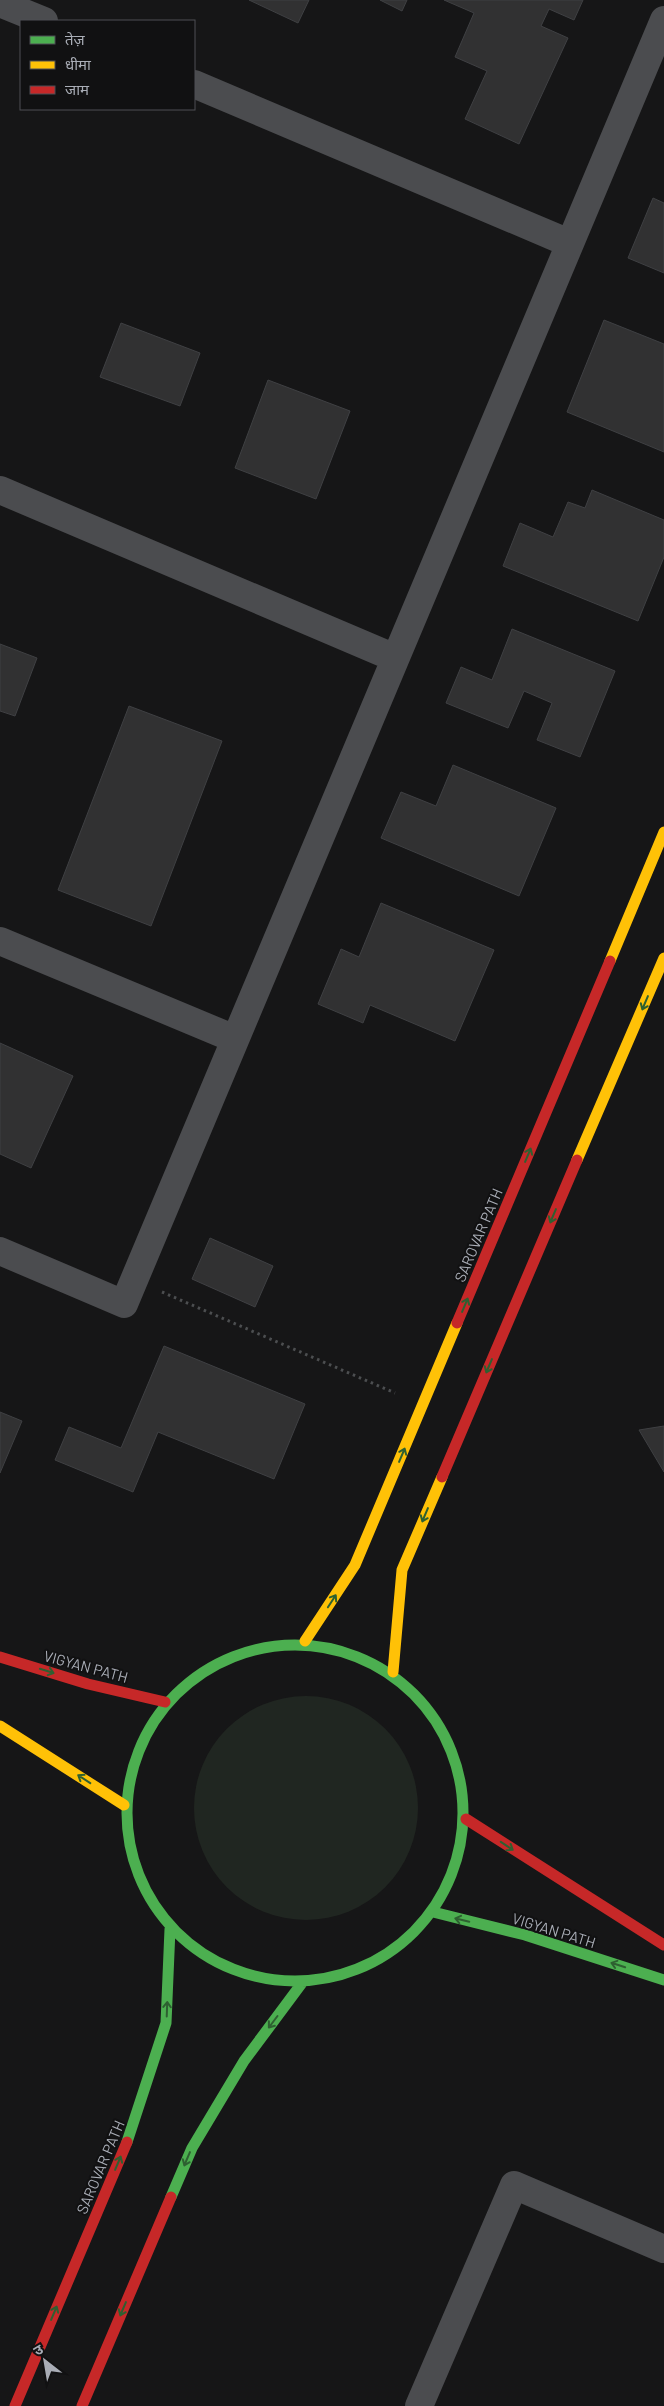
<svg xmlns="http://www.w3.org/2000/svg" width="664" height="2406" font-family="Barlow,'Noto Sans Devanagari',sans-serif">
<rect width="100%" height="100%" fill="#161617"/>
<path fill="#202621" d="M194 1808a112 112 0 1 1 224 0a112 112 0 1 1-224 0Z"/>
<path fill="#313132" stroke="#3f4043" d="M249,0H309L298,23Z
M380,0H407L402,11Z
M444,0H583L574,20L549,9L541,26L568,38L519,144L465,119L487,71L455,57L474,13Z
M653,198L664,203V273L628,258Z
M604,320L664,344V452L567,412Z
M121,323L200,353L180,406L100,377Z
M268,380L350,411L316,499L235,468Z
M592,490L664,520V557L638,621L503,566L520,523L553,537L568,502L585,508Z
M512,629L615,671L580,757L537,740L552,703L524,691L508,728L446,703L461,667L492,680Z
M0,644L37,658L15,716L0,711Z
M129,706L222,741L151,926L58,890Z
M453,765L556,808L519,896L381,838L401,792L436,806Z
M381,903L494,950L455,1041L370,1005L363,1023L318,1004L341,949L359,957Z
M0,1043L73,1076L31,1168L0,1154Z
M210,1238L273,1266L255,1307L192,1279Z
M164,1346L305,1404L274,1479L158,1432L133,1492L55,1460L69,1427L121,1448Z
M0,1412L22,1421L0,1473Z
M664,1426V1472L639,1430Z"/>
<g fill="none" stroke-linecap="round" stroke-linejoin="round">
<path stroke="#4c4e50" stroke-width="3" stroke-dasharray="2.5 4" stroke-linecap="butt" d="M162,1292L395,1393"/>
<path stroke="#4b4c4f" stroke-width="28" d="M0,3L44,21
M194,84L569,243
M0,490L395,658
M0,941L235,1039
M0,1251L124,1304L664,20
M419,2406L514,2185L664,2249"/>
<path stroke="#4caf50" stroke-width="11" d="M127 1813a168 168 0 1 1 336 0a168 168 0 1 1-336 0Z
M433,1912L525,1935L664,1980
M127,2142L166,2023L170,1929
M171,2197L192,2148L244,2061L302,1983"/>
<path stroke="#ffc107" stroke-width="11" d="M610,961L664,832
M577,1160L664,958
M305,1641L355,1565L457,1323
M393,1672L402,1570L442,1477
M0,1726L124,1805"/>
<path stroke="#c62828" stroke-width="11" d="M457,1323L610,961
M442,1477L577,1160
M0,1657L88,1684L165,1702
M466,1819L664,1945
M15,2406L127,2142
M82,2406L171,2197"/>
</g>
<defs><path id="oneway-shaft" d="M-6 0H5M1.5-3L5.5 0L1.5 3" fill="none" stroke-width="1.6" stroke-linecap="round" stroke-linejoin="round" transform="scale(1.25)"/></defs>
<g stroke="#2e6031">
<use href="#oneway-shaft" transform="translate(645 1003) rotate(113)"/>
<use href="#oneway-shaft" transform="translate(528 1155) rotate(-67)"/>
<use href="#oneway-shaft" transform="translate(553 1216) rotate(113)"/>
<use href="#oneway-shaft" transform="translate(465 1305) rotate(-67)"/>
<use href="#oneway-shaft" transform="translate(489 1366) rotate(113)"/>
<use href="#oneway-shaft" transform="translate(402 1455) rotate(-67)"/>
<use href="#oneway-shaft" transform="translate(425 1515) rotate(113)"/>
<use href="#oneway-shaft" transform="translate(332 1601) rotate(-57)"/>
<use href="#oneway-shaft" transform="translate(47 1671) rotate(17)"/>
<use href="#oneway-shaft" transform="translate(84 1779) rotate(-147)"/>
<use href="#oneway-shaft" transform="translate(507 1846) rotate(34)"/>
<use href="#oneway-shaft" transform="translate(462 1920) rotate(-166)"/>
<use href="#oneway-shaft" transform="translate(618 1965) rotate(-162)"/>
<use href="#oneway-shaft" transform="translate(167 2009) rotate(-88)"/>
<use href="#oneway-shaft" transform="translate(273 2022) rotate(127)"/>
<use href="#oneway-shaft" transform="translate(187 2159) rotate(113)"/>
<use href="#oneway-shaft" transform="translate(118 2163) rotate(-67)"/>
<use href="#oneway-shaft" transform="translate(123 2309) rotate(113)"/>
<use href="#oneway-shaft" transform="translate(54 2313) rotate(-67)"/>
</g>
<g text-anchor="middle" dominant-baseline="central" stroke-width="4" stroke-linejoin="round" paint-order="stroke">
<g font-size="15" fill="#a9adb6" stroke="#111112">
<text transform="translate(478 1235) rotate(-67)">SAROVAR PATH</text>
<text transform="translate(86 1666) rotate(15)">VIGYAN PATH</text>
<text transform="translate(554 1930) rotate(17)">VIGYAN PATH</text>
<text transform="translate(100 2167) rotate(-67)">SAROVAR PATH</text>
</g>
</g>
<rect x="20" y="20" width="175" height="90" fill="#111112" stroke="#4e4f54"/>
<rect x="30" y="36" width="25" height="8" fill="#4caf50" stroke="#4e4f54"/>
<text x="65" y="45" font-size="15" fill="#a9adb6">तेज़</text>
<rect x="30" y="61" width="25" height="8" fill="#ffc107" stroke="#4e4f54"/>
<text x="65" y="70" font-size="15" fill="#a9adb6">धीमा</text>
<rect x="30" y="86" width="25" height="8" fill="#c62828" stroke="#4e4f54"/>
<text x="65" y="95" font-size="15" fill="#a9adb6">जाम</text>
<g transform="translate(45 2361) rotate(329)" stroke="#111112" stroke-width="4" paint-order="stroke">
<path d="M0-4L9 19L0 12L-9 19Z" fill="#a9adb6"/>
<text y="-8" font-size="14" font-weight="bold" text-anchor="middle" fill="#a9adb6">उ</text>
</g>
</svg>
